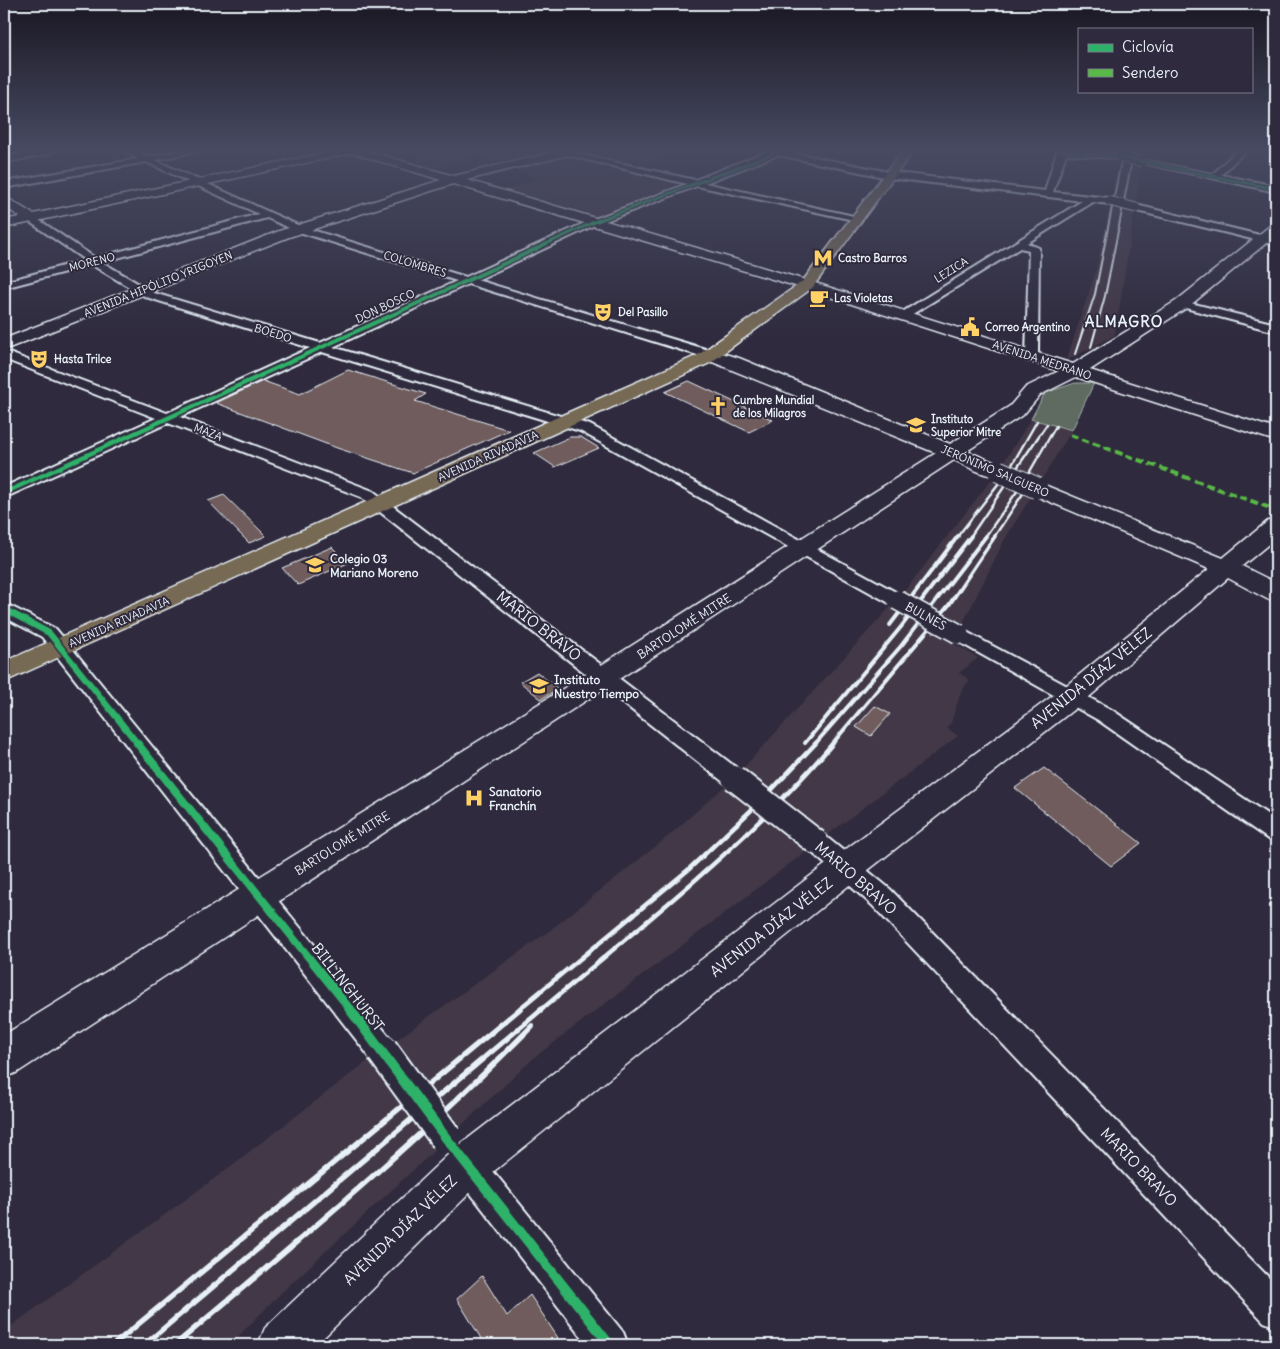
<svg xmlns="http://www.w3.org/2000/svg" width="1280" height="1349" font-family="Delius,sans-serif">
<rect width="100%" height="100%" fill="#2f2a3d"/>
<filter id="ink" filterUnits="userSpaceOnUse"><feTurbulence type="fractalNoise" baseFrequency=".02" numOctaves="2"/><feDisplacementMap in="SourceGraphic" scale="10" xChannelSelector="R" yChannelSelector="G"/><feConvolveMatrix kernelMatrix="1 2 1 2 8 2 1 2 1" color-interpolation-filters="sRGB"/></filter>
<g filter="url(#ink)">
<path fill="#423946" d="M444,151H542L546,153L500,164L479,156L435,169L409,161Z
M594,151H687L632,168L580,155Z
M1121,151H1144L1115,335L1066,361L1096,271Z
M567,158L680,185L598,216L503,191L539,179L514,170Z
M1031,419L1072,430L1005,539L962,625L956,645L978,658L959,673L970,680L961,692L951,723L947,728L958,736L535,1057L281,1293L230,1345H4V1331L215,1178L382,1050L549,931L666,838L734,778L903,593L998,471Z"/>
<path fill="#5e6b60" stroke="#a3aeac" d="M1075,383H1094L1072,430L1031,419L1045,393Z"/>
<path fill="#6f5b5c" stroke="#e8f1f8" d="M348,370L426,394L415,401L509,430L413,473L337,448L216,403L263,381L300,394Z
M689,381L773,420L749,432L665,392Z
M570,437H581L599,448L555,467L534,453Z
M224,495L266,536L249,543L208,501Z
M332,547L348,563L298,585L282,568Z
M537,672L558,689L541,699L520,682Z
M875,706L890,714L871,736L856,727Z
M1044,768L1141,843L1111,866L1015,788Z
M482,1276L507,1316L530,1295L558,1338L550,1345H485L457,1299Z"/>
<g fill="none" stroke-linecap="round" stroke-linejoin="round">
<g stroke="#e8f1f8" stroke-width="4">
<path id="street" d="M124,151H135L148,157L180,151H198L155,160L302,227L466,277L589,221L687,184L550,151H565L695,180L768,151H784L889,172L1045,191L1057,151L1120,155L1124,157L1120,159L1066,154L1053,192L1109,198L1114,201L1109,204L1093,202L1027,243L1039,248L1038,357L1032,361L1026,357L1029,250L1020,248L906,318H898L896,316L1082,201L889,178L778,155L705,183L858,217V221L697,186L595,225L477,280L715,352L717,355L715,358H707L468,284L333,347L590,425L903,596L906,600L903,604H891L580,431L322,352L180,417L373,491L742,772L745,778L742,784L734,787L726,784L361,497L168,423L4,498V487L156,418L4,359V351L167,413L310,348L146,297L92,265L4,288V282L85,260L27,220V216H33L95,258L259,214L146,162L4,188V182L138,159ZM267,218L296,231L457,281L320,343L154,293L102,262Z
M1236,151H1245L1221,175L1276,186V192L1138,162L1142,160L1213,174Z
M1136,205L1276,239V245L1133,210L1131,208Z
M1182,301L1276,324V332L1178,306V302Z
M4,603L56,629L392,1040L396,1050L392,1060L382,1064L372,1060L42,637L4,617Z
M959,628L1112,710L1276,820V842L1268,839L1098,720L952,638L949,634L952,630Z
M816,832L824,835L890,889L1276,1285V1327L1264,1322L872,905L808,849L804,842L808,835Z
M465,1145L476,1150L623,1332L628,1345H588L454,1172L449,1161L454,1150Z"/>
</g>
<g stroke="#e8f1f8" stroke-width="3">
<path id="secondary" d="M32,151H54L49,154L4,163V157Z
M333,151H368L454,176L558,151H577L576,153L467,180L812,282L1073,364L1176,301L1271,225L1276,224V235L1188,307L1090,370L1276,429V441L1076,377L1040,395L1024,414L967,451L1005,467L1009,471L1005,475C989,480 969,467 954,460L18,1072L4,1078V1035L595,669L936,453L705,359L702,355L705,351L711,350L739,358L950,444L1010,406L1026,387L1059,371L802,288L453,184L289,237L4,350V339L279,231L441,180L352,153L4,228V220L20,217L4,206V196L33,214Z
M1037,482L1223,558L1268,521L1276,519V538L1242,566L1276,583V601L1267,599L1228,578L1082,703L858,878L483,1180L316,1345H258L265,1328L453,1150L834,858L1062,689L1209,569L1029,493L1026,488L1029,483Z"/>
</g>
<g stroke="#e8f1f8" stroke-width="3">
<path id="primary" d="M902,151H913L812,288L710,363L4,682V662L698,355L802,282Z"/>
</g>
<use href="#street" fill="#2f2a3d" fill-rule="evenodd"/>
<use href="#secondary" fill="#2f2a3d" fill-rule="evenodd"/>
<use href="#primary" fill="#776a54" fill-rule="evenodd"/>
<path stroke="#e8f1f8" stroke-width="2" d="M1091,347L1105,296L1134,151
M1075,354L1095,294L1123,151"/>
<path stroke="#e8f1f8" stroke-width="2.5" d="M957,537L1009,470L1037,421
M970,537L1047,424
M985,537L1025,480L1056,426
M994,537L1030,483"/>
<path stroke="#e8f1f8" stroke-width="4" d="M890,625L958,536
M805,743L901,627L971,536
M815,744L901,646L986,536
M832,744L949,605L995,536"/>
<path stroke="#e8f1f8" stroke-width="4.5" d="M519,1009L688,870L763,799L816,743
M542,1009C640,926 750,842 833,743"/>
<path stroke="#e8f1f8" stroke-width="5.5" d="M113,1345L521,1008
M144,1345L543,1008
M175,1345C297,1242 420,1140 532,1026"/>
<g stroke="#e8f1f8" stroke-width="11" stroke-linecap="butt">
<path id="street-bridge-far3" d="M1120,157L1142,162
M1109,201L1136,208"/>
</g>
<g stroke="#e8f1f8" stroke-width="22" stroke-linecap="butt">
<path id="street-bridge-far2" d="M897,600L959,634"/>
</g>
<g stroke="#e8f1f8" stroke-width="28" stroke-linecap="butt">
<path id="street-bridge-far1" d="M734,778L816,842"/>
</g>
<g stroke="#e8f1f8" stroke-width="35" stroke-linecap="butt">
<path id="street-bridge" d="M382,1050L446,1138"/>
</g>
<g stroke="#e8f1f8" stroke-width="23" stroke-linecap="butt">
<path id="secondary-bridge" d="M998,471L1037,488"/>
</g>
<use href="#street-bridge-far3" stroke="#2f2a3d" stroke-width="9"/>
<use href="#street-bridge-far2" stroke="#2f2a3d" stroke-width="19"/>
<use href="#street-bridge-far1" stroke="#2f2a3d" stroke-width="24"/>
<use href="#street-bridge" stroke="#2f2a3d" stroke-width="31"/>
<use href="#secondary-bridge" stroke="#2f2a3d" stroke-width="21"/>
<path stroke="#58b947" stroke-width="4" stroke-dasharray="8 4" stroke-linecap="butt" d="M1070,435L1276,510"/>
<g stroke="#2f2a3d" stroke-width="4.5">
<path id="cycleway-far5" d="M1061,151L1120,157L1276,189
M533,250L592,223L780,151"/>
</g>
<g stroke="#2f2a3d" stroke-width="5.5">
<path id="cycleway-far4" d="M259,376L536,249"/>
</g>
<g stroke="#2f2a3d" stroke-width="7">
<path id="cycleway-far3" d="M4,493L262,375"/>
</g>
<g stroke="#2f2a3d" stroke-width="9">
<path id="cycleway-far2" d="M4,609L49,633L138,744"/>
</g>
<g stroke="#2f2a3d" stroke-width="11">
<path id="cycleway-far1" d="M137,743L350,1009"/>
</g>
<g stroke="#2f2a3d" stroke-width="13">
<path id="cycleway" d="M349,1008L446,1138L610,1345"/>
</g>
<use href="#cycleway-far5" stroke="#2db169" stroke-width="3"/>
<use href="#cycleway-far4" stroke="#2db169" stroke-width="4"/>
<use href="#cycleway-far3" stroke="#2db169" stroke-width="4.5"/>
<use href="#cycleway-far2" stroke="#2db169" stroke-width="6"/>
<use href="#cycleway-far1" stroke="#2db169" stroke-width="8"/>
<use href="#cycleway" stroke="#2db169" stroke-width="10"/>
</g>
</g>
<linearGradient id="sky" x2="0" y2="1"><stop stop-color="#1a1722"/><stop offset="0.44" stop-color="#474a62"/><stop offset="1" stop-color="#474a62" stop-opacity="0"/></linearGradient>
<rect width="1280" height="340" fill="url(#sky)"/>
<defs>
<g id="metro-bare" transform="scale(1.5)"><path d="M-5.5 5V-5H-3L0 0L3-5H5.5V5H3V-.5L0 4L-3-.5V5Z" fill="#ffd166" stroke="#2f2a3d" stroke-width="2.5" paint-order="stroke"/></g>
<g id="cafe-bare" transform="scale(1.5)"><path d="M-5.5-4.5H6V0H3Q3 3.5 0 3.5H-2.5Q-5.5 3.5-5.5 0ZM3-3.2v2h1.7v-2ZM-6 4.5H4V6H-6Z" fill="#ffd166" stroke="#2f2a3d" stroke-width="2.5" paint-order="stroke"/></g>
<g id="theatre-bare" transform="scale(1.5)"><path d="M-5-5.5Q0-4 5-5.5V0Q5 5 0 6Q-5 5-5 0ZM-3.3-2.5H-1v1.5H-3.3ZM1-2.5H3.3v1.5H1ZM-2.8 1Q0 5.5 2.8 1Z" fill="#ffd166" stroke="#2f2a3d" stroke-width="2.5" paint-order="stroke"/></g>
<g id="civic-bare" transform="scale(1.5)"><path d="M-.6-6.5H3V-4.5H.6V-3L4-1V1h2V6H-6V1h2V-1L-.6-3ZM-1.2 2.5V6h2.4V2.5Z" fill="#ffd166" stroke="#2f2a3d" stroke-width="2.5" paint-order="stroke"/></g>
<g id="church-bare" transform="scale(1.5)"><path d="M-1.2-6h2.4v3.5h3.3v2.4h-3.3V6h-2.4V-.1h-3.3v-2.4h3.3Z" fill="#ffd166" stroke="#2f2a3d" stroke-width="2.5" paint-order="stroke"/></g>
<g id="university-bare" transform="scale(1.5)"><path d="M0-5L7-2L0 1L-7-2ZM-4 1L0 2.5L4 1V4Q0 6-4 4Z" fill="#ffd166" stroke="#2f2a3d" stroke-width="2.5" paint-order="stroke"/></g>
<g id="school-bare" transform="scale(1.5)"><path d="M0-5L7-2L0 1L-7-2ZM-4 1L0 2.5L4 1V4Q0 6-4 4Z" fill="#ffd166" stroke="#2f2a3d" stroke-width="2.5" paint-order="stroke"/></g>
<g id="hospital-bare" transform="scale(1.5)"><path d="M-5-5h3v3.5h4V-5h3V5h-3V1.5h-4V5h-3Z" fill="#ffd166" stroke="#2f2a3d" stroke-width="2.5" paint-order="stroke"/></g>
</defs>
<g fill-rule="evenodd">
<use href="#metro-bare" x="823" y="258"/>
<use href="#cafe-bare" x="819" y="298"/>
<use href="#theatre-bare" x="603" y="312"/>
<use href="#civic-bare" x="970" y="327"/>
<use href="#theatre-bare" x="39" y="359"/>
<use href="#church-bare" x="718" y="406"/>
<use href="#university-bare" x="916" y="425"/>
<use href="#school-bare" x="315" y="565"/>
<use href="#university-bare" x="539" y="686"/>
<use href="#hospital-bare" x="474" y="798"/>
</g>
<g text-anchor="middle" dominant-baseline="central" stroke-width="4" stroke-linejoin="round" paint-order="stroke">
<g font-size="11" font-weight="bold" fill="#e8f1f8" stroke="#2f2a3d" text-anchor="start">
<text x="838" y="258">Castro Barros</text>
<text x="834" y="298">Las Violetas</text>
<text x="618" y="312">Del Pasillo</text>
<text x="985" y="327">Correo Argentino</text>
<text x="54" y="359">Hasta Trilce</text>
<text x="733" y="400">Cumbre Mundial<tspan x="733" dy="13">de los Milagros</tspan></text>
<text x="931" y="419">Instituto<tspan x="931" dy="13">Superior Mitre</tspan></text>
</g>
<g font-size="11" fill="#e8f1f8" stroke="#2f2a3d">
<text transform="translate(92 262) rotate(-14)">MORENO</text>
<text transform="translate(415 264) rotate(17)">COLOMBRES</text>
<text transform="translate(951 270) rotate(-32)">LEZICA</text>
<text transform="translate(158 284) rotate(-22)">AVENIDA HIPÓLITO YRIGOYEN</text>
<text transform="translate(385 306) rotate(-25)">DON BOSCO</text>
<text transform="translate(273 333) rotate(17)">BOEDO</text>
<text transform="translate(1042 360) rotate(18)">AVENIDA MEDRANO</text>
<text transform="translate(208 432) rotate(21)">MAZA</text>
<text transform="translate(488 456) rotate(-24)">AVENIDA RIVADAVIA</text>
<text transform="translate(995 471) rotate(23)">JERÓNIMO SALGUERO</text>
<text transform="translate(119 622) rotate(-24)">AVENIDA RIVADAVIA</text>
</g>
<g font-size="12" font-weight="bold" fill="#e8f1f8" stroke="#2f2a3d" text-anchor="start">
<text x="330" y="558">Colegio 03<tspan x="330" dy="14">Mariano Moreno</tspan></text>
<text x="554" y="679">Instituto<tspan x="554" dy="14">Nuestro Tiempo</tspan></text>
<text x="489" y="791">Sanatorio<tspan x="489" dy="14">Franchín</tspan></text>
</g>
<g font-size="12" fill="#e8f1f8" stroke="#2f2a3d">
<text transform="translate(926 616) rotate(29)">BULNES</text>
<text transform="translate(684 626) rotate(-33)">BARTOLOMÉ MITRE</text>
<text transform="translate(342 843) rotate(-32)">BARTOLOMÉ MITRE</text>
</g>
<g font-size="15" font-weight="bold" letter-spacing="1" fill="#e8f1f8" stroke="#2f2a3d">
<text x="1124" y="321">ALMAGRO</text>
</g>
<g font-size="15" fill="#e8f1f8" stroke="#2f2a3d">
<text transform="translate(539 626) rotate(38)">MARIO BRAVO</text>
<text transform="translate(1091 678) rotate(-39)">AVENIDA DÍAZ VÉLEZ</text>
<text transform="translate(856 878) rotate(41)">MARIO BRAVO</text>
<text transform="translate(771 927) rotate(-38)">AVENIDA DÍAZ VÉLEZ</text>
<text transform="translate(348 987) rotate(52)">BILLINGHURST</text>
<text transform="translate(1139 1167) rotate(46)">MARIO BRAVO</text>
<text transform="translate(400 1230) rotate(-44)">AVENIDA DÍAZ VÉLEZ</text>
</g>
</g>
<rect width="1280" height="1349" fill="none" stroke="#2f2a3d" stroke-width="20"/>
<rect x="10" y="10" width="1260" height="1329" fill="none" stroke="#e8f1f8" stroke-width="2" filter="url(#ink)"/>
<rect x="1078" y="28" width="175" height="65" fill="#2f2a3d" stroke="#797a88"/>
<rect x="1088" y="44" width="25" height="8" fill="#2db169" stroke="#797a88"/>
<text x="1122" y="52" font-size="15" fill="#e8f1f8">Ciclovía</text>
<rect x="1088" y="69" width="25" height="8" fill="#58b947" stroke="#797a88"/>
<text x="1122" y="78" font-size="15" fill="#e8f1f8">Sendero</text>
</svg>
